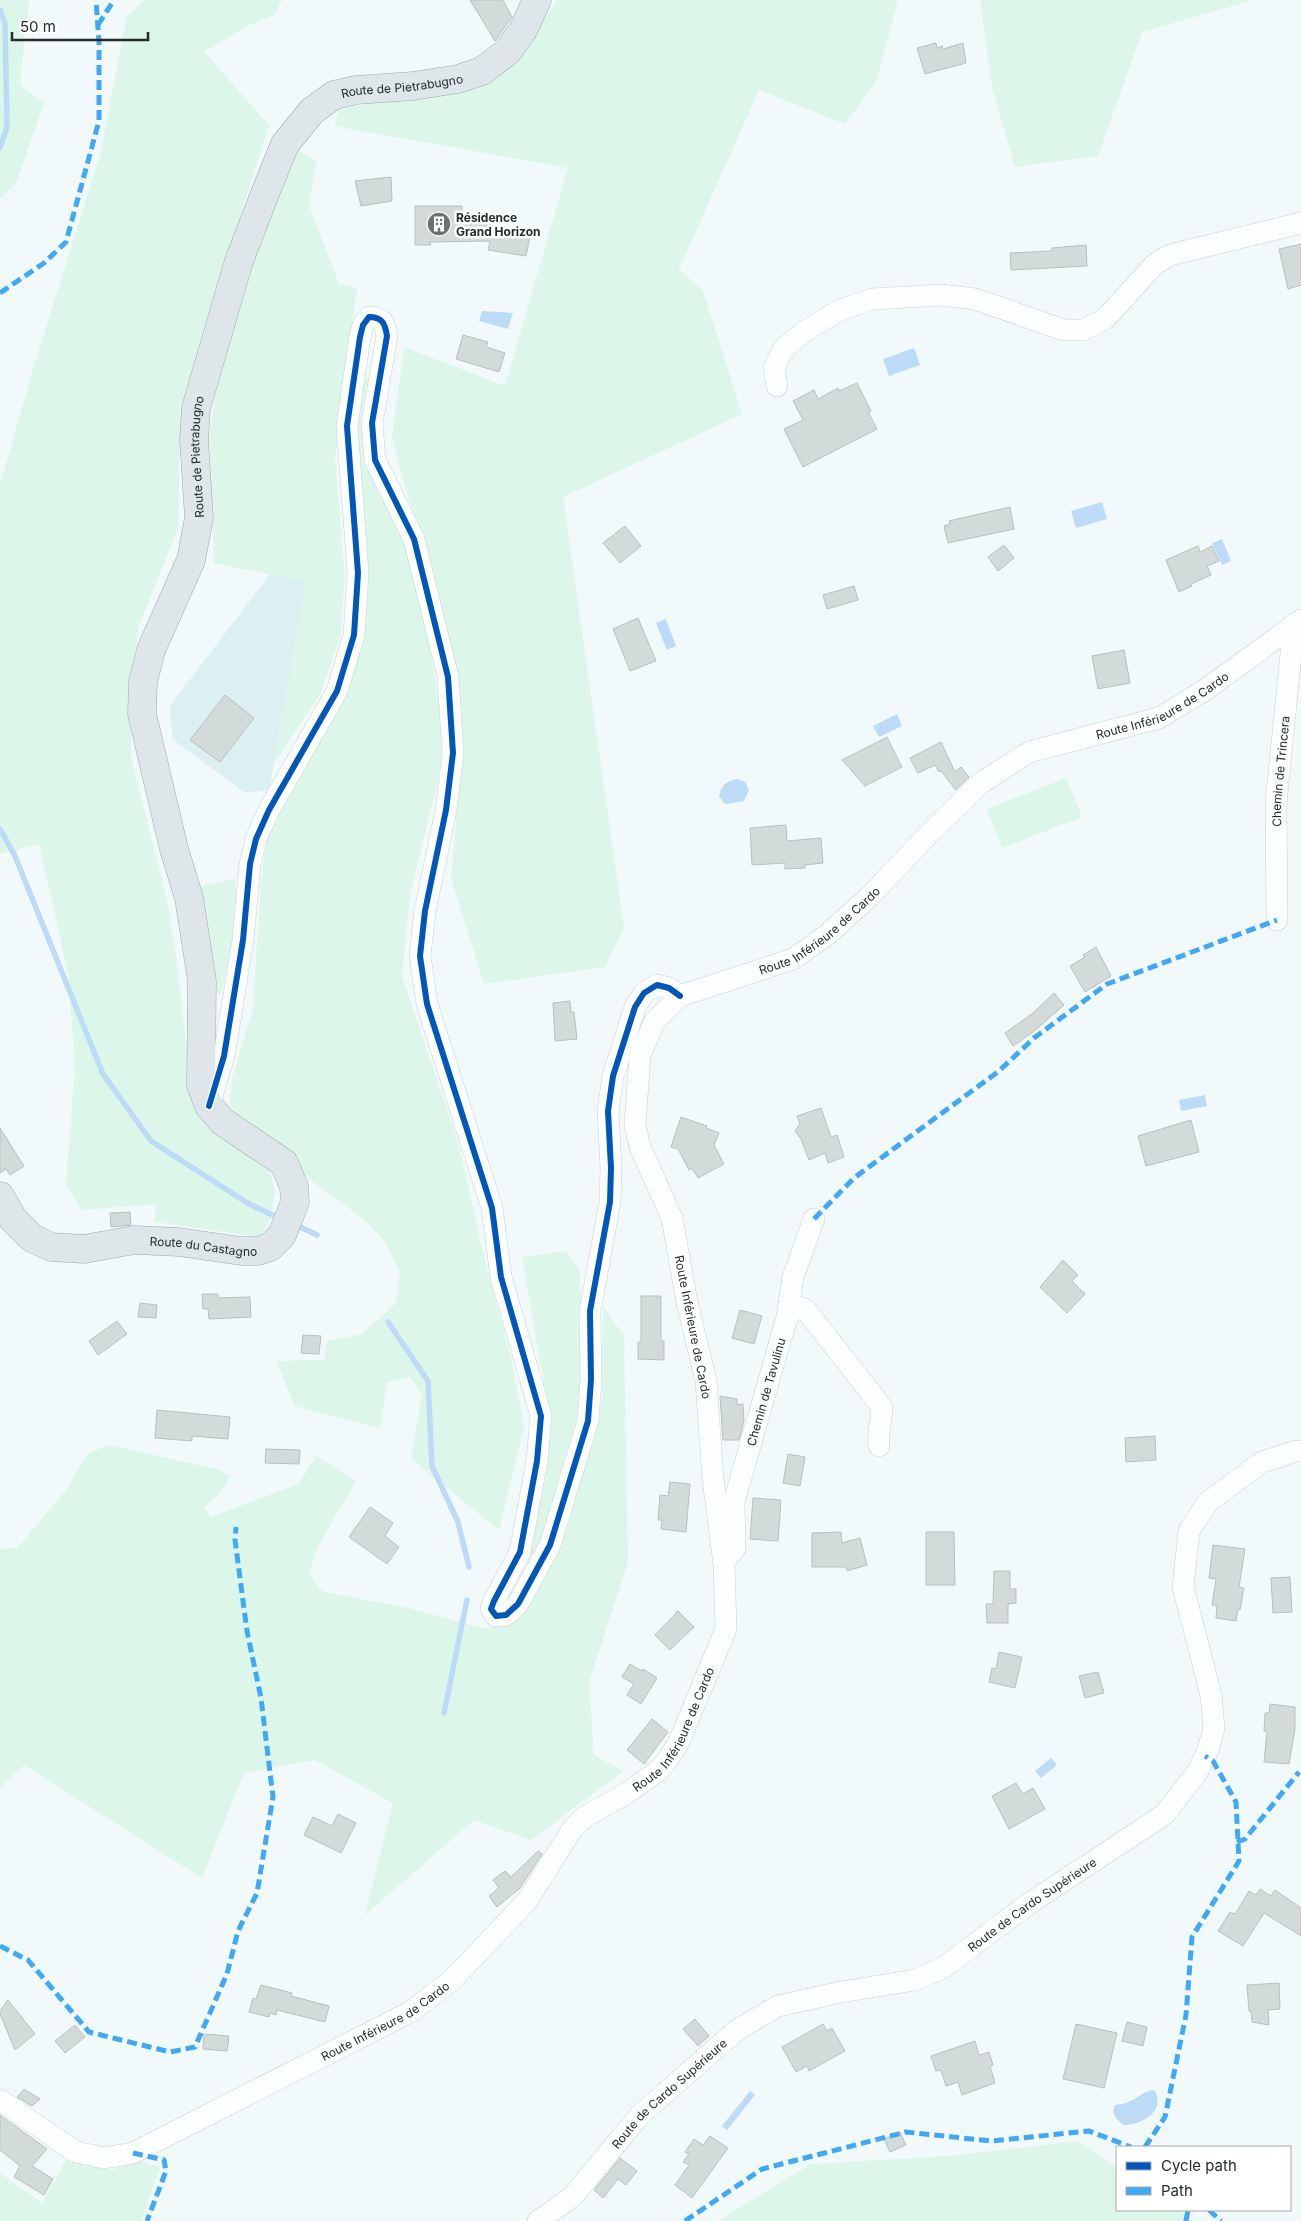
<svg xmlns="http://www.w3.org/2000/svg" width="1301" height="2221" font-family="Inter,sans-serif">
<rect width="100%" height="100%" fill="#f1f9fa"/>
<path fill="#dcf0f2" d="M270,574L306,582L269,791L244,792L172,739L170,706Z"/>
<path fill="#dcf6ea" d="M0,0H29L20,85L44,103L16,183L0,199Z
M145,0H282L274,15L245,27L204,52L269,125L199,345L184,408L179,462V525L139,625L132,672L131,757L166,896L176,956L190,1078L268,1166L275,1192L271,1218L259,1237L155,1222L156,1204L82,1210L66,1184L75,1064L68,973L39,844L0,854V485L34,366L100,155L127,16Z
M557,0H898L877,80L845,124L759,90L679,269L703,291L742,414L563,497L624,928L605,967L484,984L451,878L463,745L453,660L392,438L404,347L505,386L568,168L334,126L339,109L472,81L523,51Z
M980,0H1253L1142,32L1098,156L1015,167L992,87Z
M296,148L316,162L309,206L339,284L357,288L335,460L345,576L340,637L321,693L274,763L306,582L214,563L209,436L220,363L274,194Z
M364,377L369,379L363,404L364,444L376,489L403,534L428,635L444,736L437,785L410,895L402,976L459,1145L479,1236L511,1359L524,1427L499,1530L411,1459L422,1395L410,1377L387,1383L380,1428L295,1406L276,1361L324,1360L327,1341L362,1334L396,1303L400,1273L386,1242L365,1220L306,1177L234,1114L230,1102L232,1079L253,1008L261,878L267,837L336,712L365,592L367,543L355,471L353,428Z
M1066,778L1082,817L1002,848L987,809Z
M235,879L237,916L234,940L221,994L212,991L198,886Z
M566,1251L580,1272L582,1398L537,1556L529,1553L548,1437L542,1372L522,1257Z
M603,1306L624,1336L628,1562L589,1682L594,1755L623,1771L531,1840L474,1820L365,1915L393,1803L315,1760L244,1773L202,1878L24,1765L0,1788V1549L17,1548L66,1490L88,1453L110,1445L220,1470L230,1477L219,1495L204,1507L211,1517L299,1484L316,1456L356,1481L317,1548L309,1575L323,1592L408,1608L486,1629L505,1622L537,1590L568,1526L602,1401Z
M1078,2141L1117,2167V2210H1179L1192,2221H718L811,2164L948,2156Z
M66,2160L112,2170L140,2160L160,2168L141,2221H0V2173L42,2203Z"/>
<path fill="#bddaf6" d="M482,311L513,313L508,329L479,321Z
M914,348L920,365L889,376L883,359Z
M1102,502L1107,519L1076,528L1071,511Z
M1222,539L1231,561L1222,565L1212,543Z
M666,619L676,646L667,650L656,623Z
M897,714L902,726L879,737L873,726Z
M737,779L745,782L749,790L744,801L725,804L719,796C721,785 727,781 737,779Z
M1205,1095L1207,1106L1181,1111L1179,1100Z
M1051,1758L1057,1765L1041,1778L1035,1771Z
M1151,2090L1155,2091C1166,2112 1141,2125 1123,2125C1117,2119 1110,2114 1115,2105C1135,2103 1135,2096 1151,2090Z
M750,2091L755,2095L727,2130L722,2126Z"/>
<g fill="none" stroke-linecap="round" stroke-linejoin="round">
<path stroke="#bddaf6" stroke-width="5.5" d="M0,10L5,23L7,127L0,148
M0,829L15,856L103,1074L151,1141L249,1204L281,1219
M294,1224L317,1235
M388,1322L428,1381L432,1466L458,1522L469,1567
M444,1713L467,1600"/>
</g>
<path fill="#d3dada" stroke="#b8bfbf" d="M470,0H503L512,17L495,41Z
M936,43L937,48L942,46L943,49L963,43L966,63L925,74L917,48Z
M391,177L392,201L361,206L355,181Z
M415,206H462V222L480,223L531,232L526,256L488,250L490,241L430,242L431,245H415Z
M1301,244V285L1288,289L1279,249Z
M1086,245L1087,266L1011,270L1010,253L1052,251V248Z
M463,335L488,342L486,347L505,353L499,372L456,359Z
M857,383L871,411L868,412L877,429L803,467L784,429L803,420L793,401L814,390L818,399L838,388L839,391Z
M1010,507L1014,529L948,543L944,526L950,524L949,521Z
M625,526L641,546L620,563L603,543Z
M1004,545L1014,558L998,571L988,557Z
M1198,546L1200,552L1212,546L1219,561L1207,566L1211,575L1191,584L1192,586L1179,592L1166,560Z
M854,586L858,600L827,609L823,595Z
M638,618L656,661L630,671L613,629Z
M1124,650L1130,683L1098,689L1092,656Z
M225,695L254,718L220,762L190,740Z
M887,737L902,767L865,786L842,760Z
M941,742L955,772L961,767L969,777L956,790L941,771L939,772L935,765L918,773L910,758Z
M786,825L787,841L821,838L823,863L805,865V868L785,869V863L752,865L750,828Z
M1096,947L1111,976L1085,992L1070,966L1085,957L1083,955Z
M1054,993L1064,1005L1033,1032L1013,1046L1005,1033L1033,1013Z
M570,1001L571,1012H574L577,1039L555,1041L553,1003Z
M821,1108L831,1137L837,1135L844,1157L828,1163L825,1153L809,1160L801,1139L795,1131L800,1124L797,1116Z
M681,1117L707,1126L706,1128L719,1133L714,1145L724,1164L698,1178L692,1168L689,1170L678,1149L671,1147Z
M1191,1120L1199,1152L1146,1166L1138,1136Z
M0,1128L24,1166L10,1175L6,1169L0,1173Z
M130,1212L131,1225L111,1227L110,1213Z
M1063,1260L1078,1275L1072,1281L1085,1294L1067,1313L1040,1287Z
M202,1294H218V1298L250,1297L251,1317L209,1319L208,1309H203Z
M641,1296H661V1341H664V1360L638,1359V1342H641Z
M140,1303L157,1305L156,1318L138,1317Z
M740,1310L762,1316L754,1344L732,1338Z
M117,1321L127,1334L98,1355L89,1341Z
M303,1335L321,1336L319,1354L301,1353Z
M720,1396L737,1399V1405L743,1404L744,1421L739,1440H723Z
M157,1410L230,1417L228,1439L192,1436V1441L155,1438Z
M1155,1436L1156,1460L1126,1462L1125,1438Z
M266,1449L300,1450L299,1464L265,1463Z
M788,1454L805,1457L800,1486L783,1483Z
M670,1482L690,1484L686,1532L661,1529L662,1520H658L660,1495L668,1496Z
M753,1498L781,1500L778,1541L750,1539Z
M370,1507L393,1523L385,1536L399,1547L387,1564L349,1537Z
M841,1532L842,1543L860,1538L867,1565L847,1571L846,1567H812V1533Z
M926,1532H954L955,1585H926Z
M1213,1545L1245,1549L1239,1587L1244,1588L1240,1610L1238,1609L1236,1621L1216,1618L1217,1606L1212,1605L1216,1579L1209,1578Z
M994,1571H1010V1589H1016V1603L1008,1604V1623H987L986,1604H993Z
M1290,1577L1292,1612L1273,1613L1271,1578Z
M678,1611L694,1627L670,1650L655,1635Z
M999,1652L1022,1657L1015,1688L989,1682L992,1668L996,1669Z
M630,1664L642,1671L643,1669L657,1678L641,1704L627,1695L634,1684L622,1677Z
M1098,1672L1104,1693L1085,1698L1079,1676Z
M1270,1704L1295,1707V1729L1289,1764L1264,1762L1267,1732L1264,1731L1265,1713H1269Z
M652,1719L668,1732L644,1764L627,1750Z
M1016,1783L1023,1794L1033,1788L1045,1809L1009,1829L992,1796Z
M338,1814L356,1823L341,1853L304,1835L313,1817L332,1826Z
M538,1851L542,1854L520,1888L497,1907L489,1896L499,1888L493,1880L505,1871L511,1877Z
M1260,1889L1271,1896L1275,1890L1301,1908V1936L1264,1913L1243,1946L1218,1931L1230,1912L1235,1914L1249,1891L1256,1895Z
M1279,1983L1280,2009L1268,2010L1269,2025L1252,2022L1251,2011H1249L1247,1985Z
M261,1985L292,1993L291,1996L329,2006L325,2022L277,2010L276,2015L270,2013L269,2017L249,2012L253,1998L256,1999Z
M8,2000L35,2034L15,2050L0,2014V2011Z
M695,2019L709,2036L698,2046L683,2029Z
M1127,2022L1147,2027L1143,2046L1122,2041Z
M823,2024L827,2031L832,2028L845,2051L809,2071L807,2066L796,2072L782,2047Z
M1076,2024L1117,2033L1104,2088L1063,2079Z
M75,2025L85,2037L65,2053L55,2041Z
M204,2034L229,2036L227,2051L203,2049Z
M975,2041L979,2055L989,2052L993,2065L990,2066L995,2083L962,2095L958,2082L946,2086L941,2070L936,2071L931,2056Z
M24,2089L40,2099L32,2106L17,2097Z
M0,2115L47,2149L32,2166L53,2179L44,2195L14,2177L20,2166L0,2150Z
M900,2132L906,2145L890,2152L884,2139Z
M710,2136L728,2148L692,2198L675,2185L689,2165L683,2162L689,2154L685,2152L694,2139L703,2145Z
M620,2158L637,2171L626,2185L618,2179L603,2198L594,2190Z"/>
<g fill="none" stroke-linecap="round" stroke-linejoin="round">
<g stroke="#cad1d2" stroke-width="22">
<g id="minor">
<path d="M777,386L774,368L783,349L804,332L838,311L872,299L941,295L975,299L1064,330H1083L1105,319L1155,264L1170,255L1301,223"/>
<path id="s1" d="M1277,920L1276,803L1294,624"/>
<path d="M209,1106L224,1056L243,940L250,864L256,839L269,810L337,691L354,635L358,573L347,426L360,337L363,325L369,317C382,317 385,323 387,336L372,423L375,460L414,539L448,677L453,753L446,810L425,911L420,956L427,1004L492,1208L501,1277L541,1416L537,1461L520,1552L494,1601L491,1609L496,1616L506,1615L518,1604L550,1545L588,1421L591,1380L590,1311L610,1202L611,1168L608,1111L613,1076L635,1007L644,993L657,985L669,988L680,996"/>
<path d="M787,1317L797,1307L805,1309L882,1407C882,1420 877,1433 879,1446"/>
<path id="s2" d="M728,1557L735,1548L734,1502L787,1317L793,1277L814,1219"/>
<path id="s3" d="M0,2100L76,2152L104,2158L133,2153L410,2012L451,1981L527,1901L573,1828L586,1816L627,1793L658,1771L666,1762L678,1744L726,1629L724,1564L713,1479L706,1381L687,1302L672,1218L640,1147L635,1125L640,1055L655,1021L680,996L793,959L827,935L871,895L923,840L981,783L1029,752L1159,718L1205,690L1301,620"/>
<path id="s4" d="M538,2221L572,2197L640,2115L737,2030L778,2006L841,1992L915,1980L943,1968L1027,1905L1165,1814L1198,1771L1208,1750L1214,1728L1211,1695L1183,1587L1189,1531L1208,1502L1262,1462L1296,1451H1301"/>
</g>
</g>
<g stroke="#9aaaaf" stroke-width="29">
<g id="major">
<path id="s5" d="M0,1196L13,1219L32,1238L51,1247L84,1249L134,1240L179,1242L241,1251H258L270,1247L282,1235L295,1202L294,1187L284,1163L223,1122L209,1106L201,1085L202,981L189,898L174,849L142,714L143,682L151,650L191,560L199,518L194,440L196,408L239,261L264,196L285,144L312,111L334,95L356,90L413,86L458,79L482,71L507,52L523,30L537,0"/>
</g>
</g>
<use href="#minor" stroke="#fdfefe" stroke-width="21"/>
<use href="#major" stroke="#dee6ea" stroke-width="28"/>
<path stroke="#3fa9f5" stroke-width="5" stroke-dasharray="10 5" stroke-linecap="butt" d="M98,25L114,0
M0,293L44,263L66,242L99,121V42L96,0
M814,1219L854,1178L999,1071L1034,1038L1107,984L1277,920
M1237,1842L1245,1839L1299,1772
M0,1946L28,1960L89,2032L170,2052L195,2047L227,1974L238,1931L257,1893L273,1797L261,1698L247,1631L235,1540L236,1527
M1145,2147L1165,2117L1186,2015L1192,1937L1239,1861L1236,1802L1213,1761L1205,1756
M133,2153L164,2160L166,2171L147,2221
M1209,2210L1221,2221
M685,2221L762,2169L906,2132L991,2141L1089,2131L1131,2147
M1186,2221L1188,2210"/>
<g stroke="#fff" stroke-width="9">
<path id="cycleway" d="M209,1106L224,1056L243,940L250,864L256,839L269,810L337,691L354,635L358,573L347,426L360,337L363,325L369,317C382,317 385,323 387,336L372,423L375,460L414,539L448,677L453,753L446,810L425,911L420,956L427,1004L492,1208L501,1277L541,1416L537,1461L520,1552L494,1601L491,1609L496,1616L506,1615L518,1604L550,1545L588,1421L591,1380L590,1311L610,1202L611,1168L608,1111L613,1076L635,1007L644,993L657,985L669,988L680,996"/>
</g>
<use href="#cycleway" stroke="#0057b8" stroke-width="6"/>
</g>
<defs>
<g id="building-disc" transform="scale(1.25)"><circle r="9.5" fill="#6c7374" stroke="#fff"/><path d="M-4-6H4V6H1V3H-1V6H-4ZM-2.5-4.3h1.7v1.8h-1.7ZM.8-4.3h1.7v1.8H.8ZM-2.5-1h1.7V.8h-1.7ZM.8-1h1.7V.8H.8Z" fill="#fff"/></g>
</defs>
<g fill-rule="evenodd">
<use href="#building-disc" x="439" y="224"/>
</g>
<g text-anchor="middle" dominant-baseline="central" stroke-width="5" stroke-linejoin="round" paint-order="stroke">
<g font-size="12" fill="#242b2c" stroke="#fff">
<text stroke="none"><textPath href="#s5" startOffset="1618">Route de Pietrabugno</textPath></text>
<text stroke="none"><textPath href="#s5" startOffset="1152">Route de Pietrabugno</textPath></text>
<text stroke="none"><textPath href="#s3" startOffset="2205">Route Inférieure de Cardo</textPath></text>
<text stroke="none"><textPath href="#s1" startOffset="149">Chemin de Trincera</textPath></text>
<text stroke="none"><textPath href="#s3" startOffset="1785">Route Inférieure de Cardo</textPath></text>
<text stroke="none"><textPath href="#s5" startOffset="228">Route du Castagno</textPath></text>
<text transform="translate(693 1327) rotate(79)">Route Inférieure de Cardo</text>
<text stroke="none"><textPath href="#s2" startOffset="172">Chemin de Tavulinu</textPath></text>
<text stroke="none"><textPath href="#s3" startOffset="855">Route Inférieure de Cardo</textPath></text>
<text stroke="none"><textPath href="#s4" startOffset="604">Route de Cardo Supérieure</textPath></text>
<text stroke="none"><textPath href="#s3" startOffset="435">Route Inférieure de Cardo</textPath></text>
<text stroke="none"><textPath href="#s4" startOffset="184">Route de Cardo Supérieure</textPath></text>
</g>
<g font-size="12" font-weight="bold" fill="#242b2c" stroke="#fff" text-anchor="start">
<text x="456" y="217">Résidence<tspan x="456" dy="14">Grand Horizon</tspan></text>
</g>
</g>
<rect x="1116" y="2146" width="175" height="65" fill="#ffffff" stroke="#a7aaab"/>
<rect x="1126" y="2162" width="25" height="8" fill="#0057b8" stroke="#a7aaab"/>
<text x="1161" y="2171" font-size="15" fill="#242b2c">Cycle path</text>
<rect x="1126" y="2187" width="25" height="8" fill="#3fa9f5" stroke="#a7aaab"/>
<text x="1161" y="2196" font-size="15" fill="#242b2c">Path</text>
<path d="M12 32v8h136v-8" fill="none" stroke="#242b2c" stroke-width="2.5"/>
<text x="20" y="32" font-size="15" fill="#242b2c" stroke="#ffffff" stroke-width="4" paint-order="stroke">50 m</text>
</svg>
